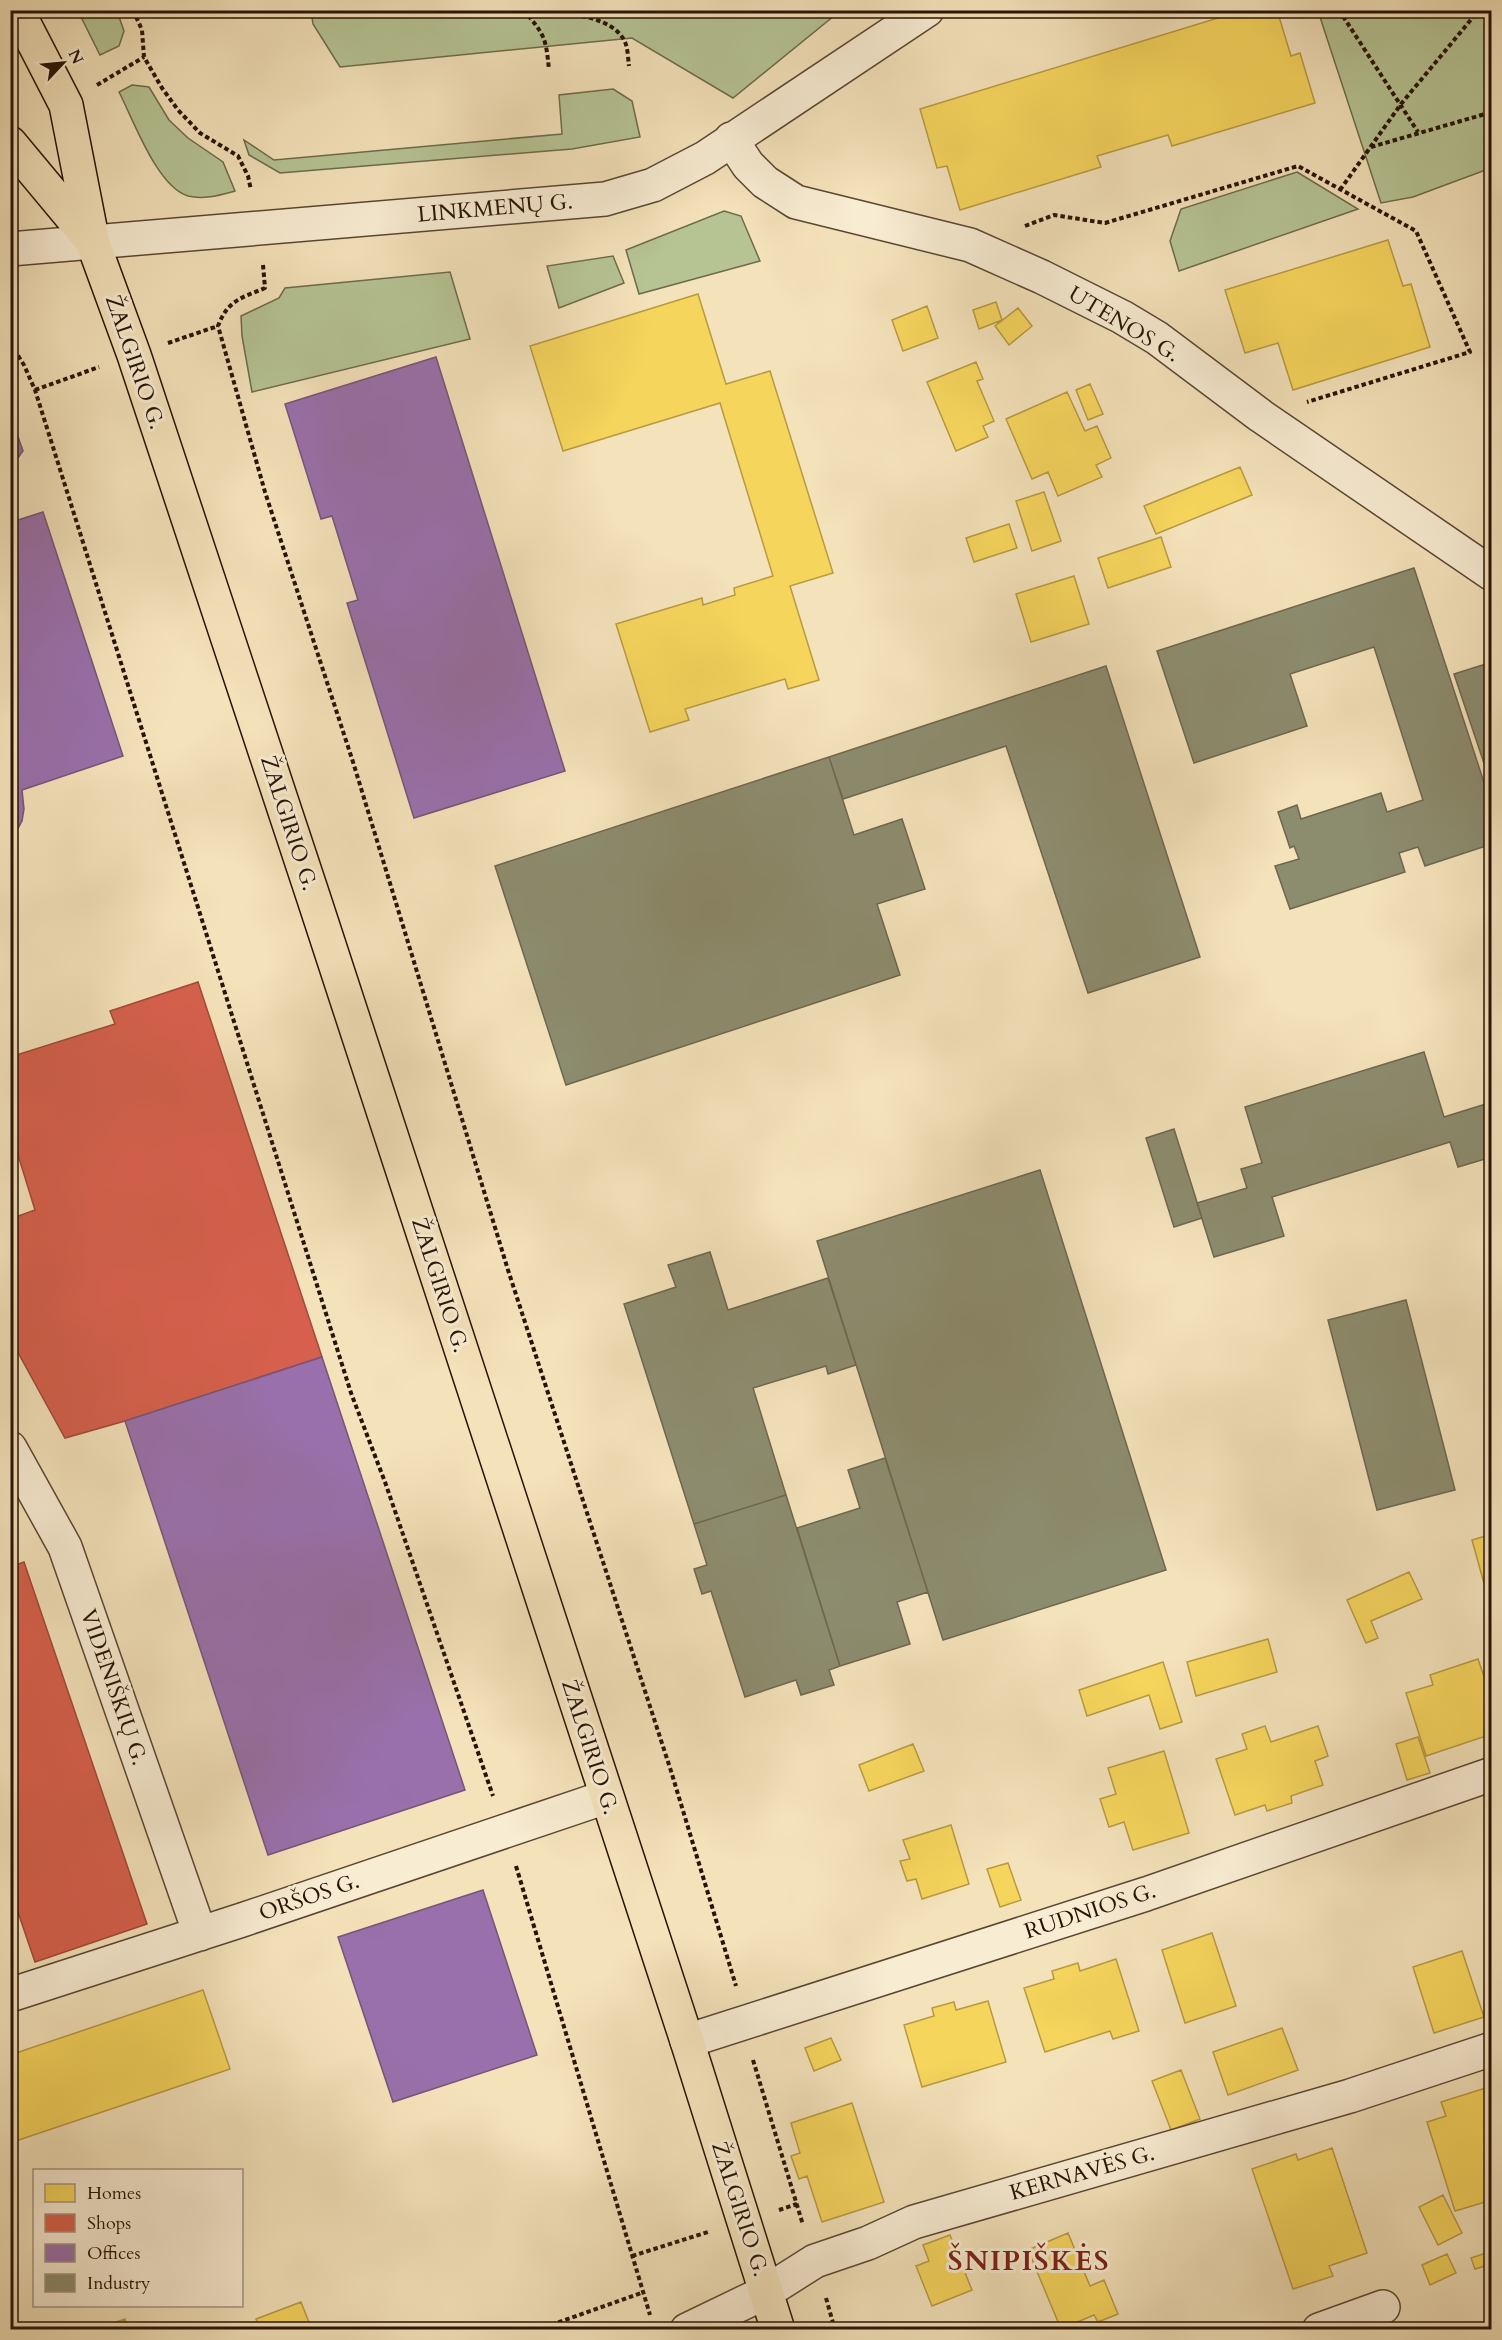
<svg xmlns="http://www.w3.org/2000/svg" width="1502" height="2340" font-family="Cardo,serif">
<rect width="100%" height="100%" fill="#f4e2ba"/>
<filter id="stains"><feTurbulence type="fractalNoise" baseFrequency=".00333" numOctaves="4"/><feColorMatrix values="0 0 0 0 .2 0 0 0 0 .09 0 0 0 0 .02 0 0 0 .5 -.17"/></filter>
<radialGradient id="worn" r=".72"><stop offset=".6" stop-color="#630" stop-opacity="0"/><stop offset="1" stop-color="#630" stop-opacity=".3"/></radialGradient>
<path fill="#b6c494" stroke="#6e6b4c" stroke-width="1.5" d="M78,11H117L124,31L119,46L100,55Z
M311,11V10L840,11L733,98L632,38L340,67L313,24Z
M1318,11H1491V168L1413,197L1381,203Z
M132,85L149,87L169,120L188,138L223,162L235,191C220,195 204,200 188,196C157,187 133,119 119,92Z
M613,89L632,101L640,137L572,149L280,173L249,155L244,140L274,160L562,134L559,95Z
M1297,172L1358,209L1179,271L1170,241L1181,209Z
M724,211L741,216L760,261L639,294L626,250Z
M613,256L624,283L559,308L547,266Z
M450,272L470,339L252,392L242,336L241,316L279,298L285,288Z"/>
<path fill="#f6d55c" stroke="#b89a42" stroke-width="1.5" d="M1244,10H1277L1291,56L1300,53L1315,103L1172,146L1168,135L1097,156L1101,167L960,210L947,166L937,168L920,109Z
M1388,240L1403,286L1411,284L1430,347L1293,390L1278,343L1245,353L1225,290Z
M698,294L726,384L770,371L833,573L790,586L819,680L788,689L785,679L685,709L689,720L650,732L616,624L702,598L703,605L735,595L734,588L773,576L720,403L563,451L530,346Z
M996,302L1002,320L979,329L973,310Z
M927,306L938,338L903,351L892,320Z
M1018,308L1032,326L1009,345L995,326Z
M976,362L983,379L977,381L994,421L983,426L988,437L956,451L927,382Z
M1090,384L1103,414L1088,420L1076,390Z
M1067,392L1085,431L1097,426L1111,458L1096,465L1102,477L1058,496L1048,472L1032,479L1006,419Z
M1240,467L1252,495L1156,534L1144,506Z
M1044,492L1061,541L1032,551L1016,501Z
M1009,524L1017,548L974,562L966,538Z
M1161,537L1171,567L1108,588L1098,558Z
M1074,576L1089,624L1031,642L1016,594Z
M1492,1534V1585L1485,1587L1472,1540Z
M1409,1572L1422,1599L1371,1621L1378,1638L1366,1643L1347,1600Z
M1268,1639L1277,1672L1196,1696L1187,1662Z
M1478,1659L1492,1700V1734L1426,1756L1406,1693L1433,1685L1430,1675Z
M1163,1662L1182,1722L1160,1729L1149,1695L1087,1716L1079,1690Z
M1265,1726L1271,1742L1318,1726L1328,1756L1315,1761L1323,1785L1291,1796L1292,1803L1267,1811L1265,1805L1235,1815L1216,1759L1247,1749L1242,1734Z
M1418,1737L1430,1773L1407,1780L1396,1744Z
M913,1744L924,1771L869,1791L859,1765Z
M1164,1751L1189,1833L1133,1850L1124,1822L1109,1827L1100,1799L1116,1794L1108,1768Z
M951,1825L969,1884L922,1899L916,1879L907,1881L900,1861L910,1859L903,1840Z
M1008,1863L1021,1900L1000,1907L987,1869Z
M1212,1933L1236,2006L1185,2023L1162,1950Z
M1462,1951L1484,2017L1434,2033L1413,1967Z
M1116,1959L1139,2031L1113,2039L1110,2031L1045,2052L1024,1988L1054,1979L1052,1971L1078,1963L1080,1971Z
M203,1990L230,2069L10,2143V2055Z
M988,2001L1006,2062L922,2087L904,2025L934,2016L932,2008L954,2002L956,2010Z
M1282,2028L1298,2070L1228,2095L1213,2052Z
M831,2038L841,2060L814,2071L805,2048Z
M1181,2070L1200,2119L1171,2130L1152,2081Z
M1492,2086V2200L1455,2211L1427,2122L1446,2116L1441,2102Z
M852,2103L884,2202L822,2222L807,2176L799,2179L791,2156L800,2153L791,2123Z
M1332,2148L1367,2253L1329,2266L1333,2276L1293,2289L1252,2169L1296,2154L1298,2160Z
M1443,2195L1462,2233L1438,2245L1419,2207Z
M1068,2233L1090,2286L1104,2280L1118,2314L1098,2322L1094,2315L1061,2329L1028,2250Z
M950,2235L972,2290L932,2306L916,2266L929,2261L923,2245Z
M1492,2251V2264L1475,2269L1471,2258Z
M1447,2254L1456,2273L1430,2285L1422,2265Z
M301,2302L312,2330H260L256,2319Z
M125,2319L128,2330H94Z"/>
<path fill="#d6604d" stroke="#a24937" stroke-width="1.5" d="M198,982L322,1357L125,1421L65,1438L10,1338V1219L35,1210L10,1129V1057L115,1024L110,1011Z
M24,1562L147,1924L35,1962L10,1889V1567Z"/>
<path fill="#9970ab" stroke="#775479" stroke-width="1.5" d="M436,357L565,771L414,818L347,603L358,600L332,516L321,519L285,404Z
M10,414L23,451L10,469Z
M10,498L18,520L43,512L123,756L22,790L24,809L22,821L10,843Z
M322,1357L465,1790L268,1855L125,1421Z
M483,1890L537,2055L393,2102L338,1937Z"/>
<path fill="#8c8c6e" stroke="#6e674e" stroke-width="1.5" d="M1414,568L1492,807V844L1425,866L1418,847L1399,853L1405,872L1290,909L1275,866L1299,859L1294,846L1290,848L1278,812L1297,805L1301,819L1381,793L1387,812L1423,800L1374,647L1290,674L1307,726L1194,763L1157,651Z
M1492,662V787L1454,674Z
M1106,666L1200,957L1088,993L1006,746L843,799L829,757Z
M829,757L854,835L902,819L925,889L877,904L900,975L566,1085L495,866Z
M1424,1052L1444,1117L1492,1102V1157L1458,1167L1450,1142L1272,1197L1284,1236L1214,1257L1197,1203L1247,1188L1241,1169L1262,1163L1245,1107Z
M1174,1129L1202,1218L1174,1227L1146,1138Z
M1040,1170L1166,1570L943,1640L817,1241Z
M710,1252L728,1310L828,1278L856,1365L828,1374L826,1366L753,1388L786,1495L694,1524L624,1304L676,1287L668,1265Z
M1406,1300L1455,1490L1377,1510L1328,1320Z
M885,1458L928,1592L897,1602L910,1644L840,1666L797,1528L860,1508L848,1470Z
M786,1495L840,1666L829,1670L834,1685L801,1695L796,1680L745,1697L711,1591L702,1594L694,1569L707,1565L694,1524Z"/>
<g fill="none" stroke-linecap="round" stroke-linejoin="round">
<g stroke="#5a4632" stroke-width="36">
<path id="minor" d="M731,139L748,165L765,182L796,202L970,245L1042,277L1122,317L1157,338L1261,416L1492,574
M10,249L605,199L653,185L705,158L927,10
M10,1448L65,1547L200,1934
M10,1995L242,1920L606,1797
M687,2041L1146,1894L1492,1774
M687,2330L766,2292L815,2261L868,2243L914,2222L1350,2096L1492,2049
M1319,2330L1383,2307"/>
</g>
<g stroke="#271204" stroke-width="36">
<path id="major" d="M17,10L66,105L93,243L134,355L313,896L687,2041L778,2330
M10,143L90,239"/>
</g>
<path stroke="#271204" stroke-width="4" stroke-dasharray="4.5 3" stroke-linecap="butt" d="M133,10L142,30L144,57L162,88L178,110L200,133L238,156L248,176L251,190
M523,10C545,34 546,39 549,70
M537,10C564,14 612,14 625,42C628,49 628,59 629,66
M1339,10L1418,132
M1484,10L1492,34
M97,85L144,57
M1371,147L1492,112
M1340,190L1401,104L1479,10
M1025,226L1054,215L1105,223L1298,166L1416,231L1470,352L1307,402
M263,265L265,288C241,298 228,300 218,326L265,492L353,762L508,1270L671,1771L736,1986
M10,343L24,365L35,390L351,1393L385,1482L493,1796
M168,343L218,326
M35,390L99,367
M516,1866L650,2315
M753,2060L803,2225
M779,2210L797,2204
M632,2256L708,2232
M826,2298L835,2330
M537,2330L644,2292"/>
<use href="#minor" stroke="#f8ecd2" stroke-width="33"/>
<use href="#major" stroke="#f4e2ba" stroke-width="33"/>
</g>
<g text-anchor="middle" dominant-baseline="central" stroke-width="6" stroke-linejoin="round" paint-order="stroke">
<g font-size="22" fill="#271204" stroke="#f8ecd2">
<text transform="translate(495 208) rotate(-5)">LINKMENŲ G.</text>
<text transform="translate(1124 324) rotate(31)">UTENOS G.</text>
<text transform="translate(135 362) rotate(71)">ŽALGIRIO G.</text>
<text transform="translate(289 823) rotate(72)">ŽALGIRIO G.</text>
<text transform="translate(440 1285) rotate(72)">ŽALGIRIO G.</text>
<text transform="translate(114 1687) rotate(71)">VIDENIŠKIŲ G.</text>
<text transform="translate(590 1747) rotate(72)">ŽALGIRIO G.</text>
<text transform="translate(309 1897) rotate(-19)">ORŠOS G.</text>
<text transform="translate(1090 1911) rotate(-18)">RUDNIOS G.</text>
<text transform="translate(1082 2173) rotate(-16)">KERNAVĖS G.</text>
<text transform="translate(740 2209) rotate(72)">ŽALGIRIO G.</text>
</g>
<g font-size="28" font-weight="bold" letter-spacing="1.5" fill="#7a1f14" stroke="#f8ecd2">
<text x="1029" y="2261">ŠNIPIŠKĖS</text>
</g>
</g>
<rect width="1502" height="2340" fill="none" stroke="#f4e2ba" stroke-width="36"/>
<rect x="12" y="12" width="1478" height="2316" fill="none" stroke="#271204" stroke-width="3"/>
<rect x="18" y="18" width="1466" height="2304" fill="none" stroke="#271204" stroke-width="1.5"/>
<rect x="33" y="2169" width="210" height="138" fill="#f8ecd2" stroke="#a49580" stroke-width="1.5"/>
<rect x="45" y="2184" width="30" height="18" fill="#f6d55c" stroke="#a49580" stroke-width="1.5"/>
<text x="87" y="2199" font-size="18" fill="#271204">Homes</text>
<rect x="45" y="2214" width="30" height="18" fill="#d6604d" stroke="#a49580" stroke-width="1.5"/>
<text x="87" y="2229" font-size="18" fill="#271204">Shops</text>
<rect x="45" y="2244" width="30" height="18" fill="#9970ab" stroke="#a49580" stroke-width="1.5"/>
<text x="87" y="2259" font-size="18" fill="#271204">Offices</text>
<rect x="45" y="2274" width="30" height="18" fill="#8c8c6e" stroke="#a49580" stroke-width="1.5"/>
<text x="87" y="2289" font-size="18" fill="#271204">Industry</text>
<g transform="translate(63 63) rotate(64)" stroke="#f8ecd2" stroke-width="4.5" paint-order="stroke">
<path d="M0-4.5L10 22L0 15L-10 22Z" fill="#271204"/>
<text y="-9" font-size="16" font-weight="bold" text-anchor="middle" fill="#271204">N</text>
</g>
<rect width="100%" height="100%" filter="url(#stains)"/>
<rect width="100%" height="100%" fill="url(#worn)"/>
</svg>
